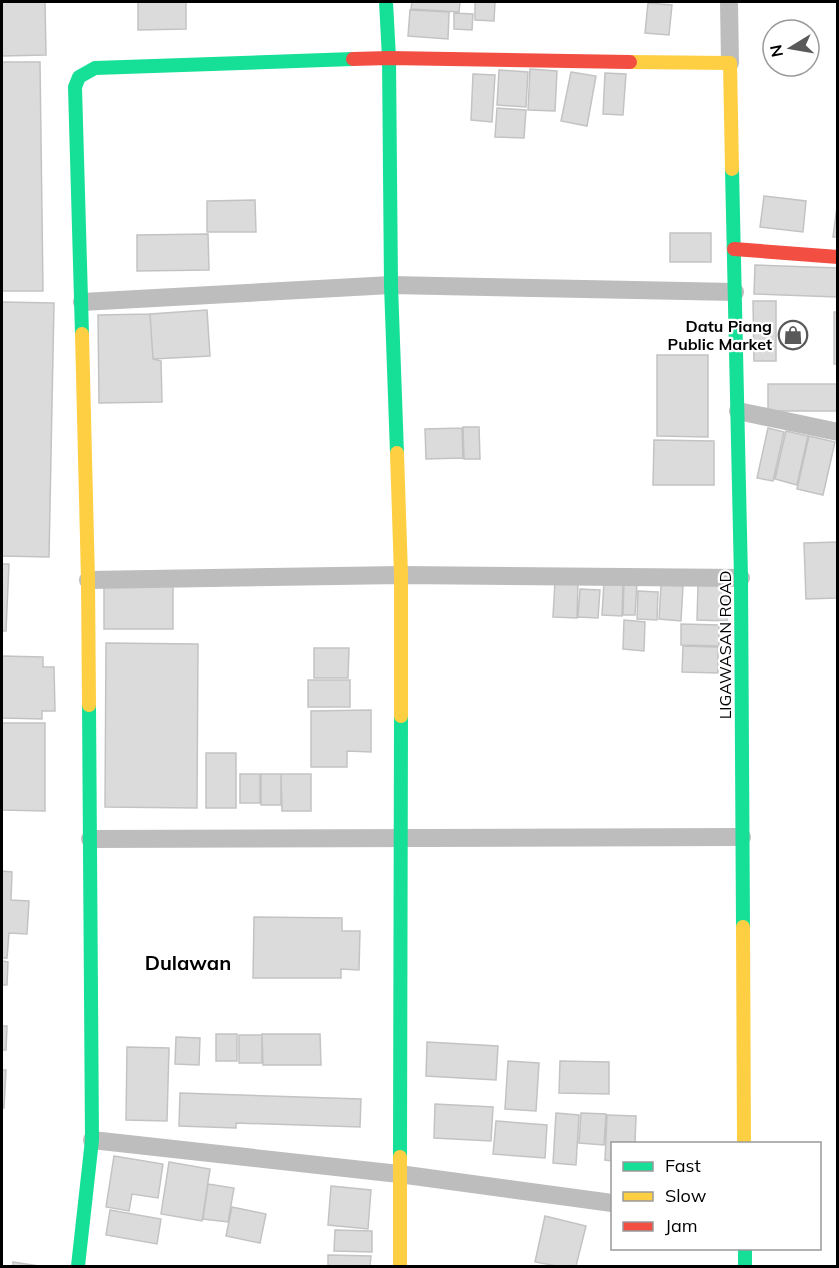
<svg xmlns="http://www.w3.org/2000/svg" width="839" height="1268" font-family="Mulish,sans-serif">
<rect width="100%" height="100%" fill="#fff"/>
<path fill="#dbdbdb" stroke="#c3c3c3" stroke-width="1.5" d="M2,2H45L46,55L2,56Z
M138,2H186V29L138,30Z
M412,2H460L459,12L411,9Z
M475,2H495L494,21L475,20Z
M648,3L672,5L669,35L645,33Z
M410,10L449,12L448,39L408,36Z
M454,13L473,14L472,30L454,29Z
M2,62H40L43,291H2Z
M530,69L557,71L555,111L528,110Z
M499,70L528,72L526,107L497,105Z
M571,72L596,76L587,126L561,121Z
M605,73L626,74L623,115L603,114Z
M473,74L495,75L492,122L471,120Z
M497,108L526,110L524,138L495,137Z
M764,196L806,201L803,232L760,227Z
M255,200L256,232H207V201Z
M837,207H838V237H833Z
M670,233H711V262H670Z
M208,234L209,270L137,271V235Z
M755,265L838,268L837,297L754,294Z
M753,301H776V361H754Z
M2,302L54,303L49,557L2,556Z
M207,310L210,356L153,359L150,314Z
M834,312H838V364H834Z
M150,314L153,359L161,361L162,402L99,403L98,315Z
M657,355H708V437L657,436Z
M768,384H838V411H768Z
M463,427H479L480,459H464Z
M462,428L463,458L426,459L425,429Z
M768,428L784,432L773,481L757,478Z
M786,431L808,436L797,485L775,479Z
M809,436L835,442L823,495L797,489Z
M654,440L714,441V485H653Z
M838,542V598L806,599L804,543Z
M2,564H9L6,631H2Z
M555,581L578,582L577,618L553,617Z
M624,581L637,582L635,615H623Z
M604,582L623,583L622,616L602,615Z
M104,584L173,585V629H104Z
M661,585L683,586L681,621L659,619Z
M698,585L728,586L727,621L697,620Z
M580,589L600,590L598,618L578,617Z
M638,591L658,592L657,620L637,619Z
M624,620L645,622L644,651L623,649Z
M681,624L719,625V646L681,645Z
M106,643L198,644L197,808L105,807Z
M683,646L718,647V673L682,672Z
M314,648H349L348,678H314Z
M2,656L43,657V667H54L55,711H42V719L2,718Z
M308,680H350V707H308Z
M371,710V752L347,751V767H311V711Z
M2,723H45V811L2,810Z
M206,753H236V808H206Z
M240,774H260V803H240Z
M261,774H281V805H261Z
M281,774H311V811H282Z
M2,871L12,872L11,900L29,901L27,934L9,933L7,958H2Z
M254,917L342,918V931H360L359,970L341,969V978H253Z
M2,961L8,962L7,985H2Z
M2,1026H7L6,1050H2Z
M216,1034H237V1061H216Z
M262,1034H320L321,1065H263Z
M239,1035H262V1063H239Z
M176,1037L200,1038L199,1065L175,1064Z
M427,1042L498,1046L496,1080L426,1076Z
M127,1047L169,1048L167,1121L126,1120Z
M508,1061L539,1063L536,1111L505,1109Z
M560,1061L609,1062V1094L559,1093Z
M2,1070H6L4,1108H2Z
M180,1093L361,1099L360,1127L236,1123V1128L179,1126Z
M435,1104L493,1107L491,1141L434,1138Z
M556,1113L579,1115L576,1165L553,1163Z
M581,1113L606,1114L604,1145L579,1143Z
M607,1115L636,1116L635,1144H612V1161L605,1160Z
M496,1121L547,1125L545,1158L493,1154Z
M114,1156L163,1164L158,1198L132,1194L129,1211L106,1207Z
M169,1162L210,1169L202,1221L161,1214Z
M208,1184L234,1188L228,1222L203,1219Z
M331,1186L371,1190L368,1229L328,1225Z
M232,1207L266,1214L260,1243L226,1236Z
M110,1210L161,1219L157,1244L106,1235Z
M545,1216L586,1226L576,1266H557L535,1262Z
M335,1230L372,1231V1252L334,1251Z
M328,1255L371,1256L370,1266H328Z
M13,1262L39,1266H13Z"/>
<g fill="none" stroke-linecap="round" stroke-linejoin="round">
<path stroke="#bdbdbd" stroke-width="18" d="M729,2L730,63
M82,302L391,285L735,292
M738,411L838,432
M88,580L401,575L741,578
M90,839L742,837
M92,1140L399,1174L612,1203"/>
<path stroke="#16e098" stroke-width="14" d="M386,2L389,58L391,285L397,453
M732,169L741,578L743,927
M82,334L75,87L79,77L95,68L353,59
M400,1157L401,716
M745,1248V1266
M78,1266L92,1140L89,705"/>
<path stroke="#ffcf43" stroke-width="14" d="M630,62L730,63L732,169
M82,334L88,580L89,705
M397,453L401,575V716
M743,927L744,1144
M400,1266V1157"/>
<path stroke="#f24e42" stroke-width="14" d="M353,59L389,58L630,62
M734,249L838,257"/>
</g>
<defs>
<g id="shop-ring" transform="scale(1.5)"><circle r="9.5" fill="#fff" stroke="#595959" stroke-width="1.5"/><path d="M-5-2.5h2.3a2.7 3.5 0 0 1 5.4 0H5L5.5 6h-11ZM-1.5-2.5h3a1.5 2.3 0 0 0-3 0Z" fill="#595959"/></g>
</defs>
<g fill-rule="evenodd">
<use href="#shop-ring" x="793" y="335"/>
</g>
<g text-anchor="middle" dominant-baseline="central" stroke-width="4.5" stroke-linejoin="round" paint-order="stroke">
<g font-size="16" font-weight="bold" fill="#000" stroke="#fff" text-anchor="end">
<text x="772" y="326">Datu Piang<tspan x="772" dy="18">Public Market</tspan></text>
</g>
<g font-size="16" fill="#000" stroke="#fff">
<text transform="translate(725 645) rotate(-90)">LIGAWASAN ROAD</text>
</g>
<g font-size="20" font-weight="bold" fill="#000" stroke="#fff">
<text x="188" y="962">Dulawan</text>
</g>
</g>
<rect width="839" height="1268" fill="none" stroke="#000000" stroke-width="6"/>
<rect x="611" y="1142" width="210" height="108" fill="#ffffff" stroke="#999999" stroke-width="1.5"/>
<rect x="623" y="1162" width="30" height="9" fill="#16e098" stroke="#999999" stroke-width="1.5"/>
<text x="665" y="1172" font-size="18" fill="#000000">Fast</text>
<rect x="623" y="1192" width="30" height="9" fill="#ffcf43" stroke="#999999" stroke-width="1.5"/>
<text x="665" y="1202" font-size="18" fill="#000000">Slow</text>
<rect x="623" y="1222" width="30" height="9" fill="#f24e42" stroke="#999999" stroke-width="1.5"/>
<text x="665" y="1232" font-size="18" fill="#000000">Jam</text>
<g transform="translate(791 48) rotate(259)"><circle r="28" fill="#ffffff" stroke="#999999" stroke-width="1.5"/>
<path d="M0-4.5L10 22L0 15L-10 22Z" fill="#595959"/>
<text y="-9" font-size="16" font-weight="bold" text-anchor="middle" fill="#000000">N</text>
</g>
</svg>
